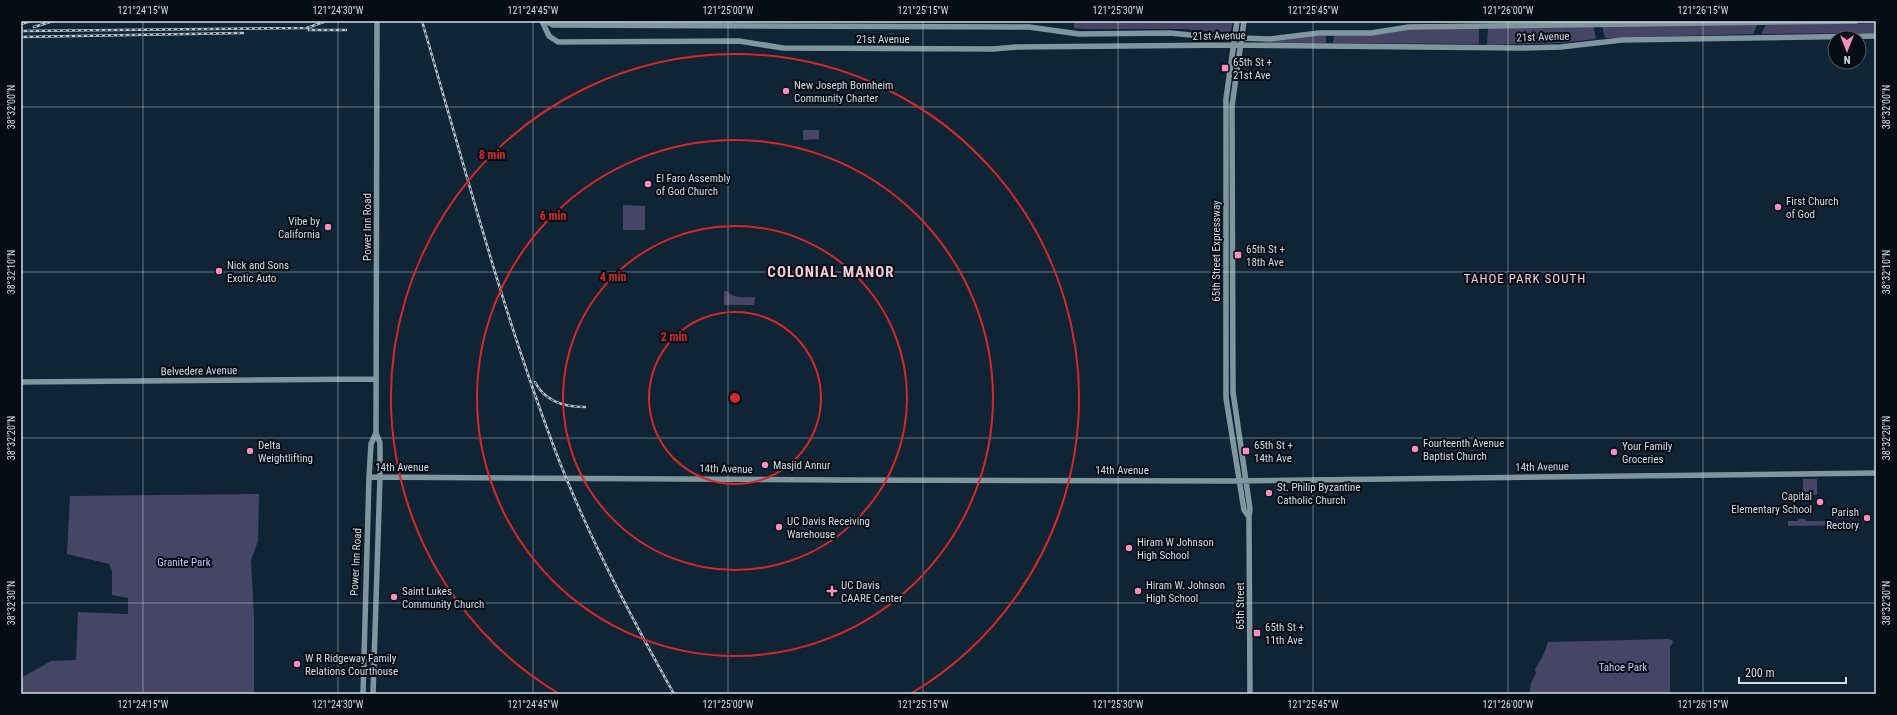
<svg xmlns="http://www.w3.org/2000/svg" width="1897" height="715" font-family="'Roboto Condensed',sans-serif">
<rect width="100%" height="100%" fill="#0f2434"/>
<path fill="#474565" d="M1074,21H1233L1231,31L1228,33L1184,29H1085L1074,28Z
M1876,23V33L1761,34L1766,25Z
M1757,25L1753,34L1605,38L1602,26Z
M1479,27V44L1333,43L1334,35H1371L1409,29Z
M1594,27L1596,39L1561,43L1487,45L1488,28Z
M1326,35V43H1259Z
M803,130H819V139L803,140Z
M623,205L645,206V230H623Z
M724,291H727C733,299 746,297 755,297L754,305H724Z
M1803,479H1817V495H1803Z
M259,494L258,541L251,560L254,617V694H21V678L51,661L76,660L78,612L128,614V598L112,595V571L109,564L67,554L70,496Z
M1798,519H1805L1806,521H1851V525L1788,526V521H1798Z
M1668,639L1672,640L1673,643L1670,646V694H1529L1531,683L1536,673L1535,669L1543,656L1548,642Z"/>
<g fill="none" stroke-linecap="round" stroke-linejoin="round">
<path stroke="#7f969e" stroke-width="5.5" d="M542,21L549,36L558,42L739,41L783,48L993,49L1016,47L1233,45L1521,48L1561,47L1622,40L1876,36
M545,21L553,25L1029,27L1079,34L1170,33L1211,37L1270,39L1319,33H1371L1409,27L1856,21
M1237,21L1226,99V398L1244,510L1249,517
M1244,21L1232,106L1233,392L1250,509L1249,517L1250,694
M21,382L376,379
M369,477L837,480L1230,481L1876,473
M363,694L369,477L371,444L376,433
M373,694L380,477V443L376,433L377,21"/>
<g stroke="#b4c2ce" stroke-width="2.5">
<path id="rail" d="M422,21C464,165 502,310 555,450C587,534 630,615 674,694
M21,24L31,21
M34,27L53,21
M309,30H346
M21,31L307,28L326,21
M21,37L243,33
M535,382C545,402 565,407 585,407"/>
</g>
<use href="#rail" stroke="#050d14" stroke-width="1" stroke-dasharray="3" stroke-linecap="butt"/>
</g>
<path fill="none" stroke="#d0dde8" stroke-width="1" stroke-opacity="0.45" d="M143,21V694M338,21V694M533,21V694M728,21V694M923,21V694M1118,21V694M1313,21V694M1508,21V694M1703,21V694M21,107H1876M21,272H1876M21,438H1876M21,603H1876"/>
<g fill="none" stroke="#d62828" stroke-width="2">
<circle cx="735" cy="398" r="86"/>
<circle cx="735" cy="398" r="172"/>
<circle cx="735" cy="398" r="258"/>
<path d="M558 693A344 344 0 1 1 912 693"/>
</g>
<g fill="#fc8fc1" stroke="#050d14" stroke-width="1.5">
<rect x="1221" y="64" width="8" height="8" rx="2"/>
<circle cx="786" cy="91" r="4"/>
<circle cx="648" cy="184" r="4"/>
<circle cx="1778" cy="207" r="4"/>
<circle cx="328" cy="227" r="4"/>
<rect x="1234" y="251" width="8" height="8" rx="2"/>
<circle cx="219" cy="271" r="4"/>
<circle cx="1415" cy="449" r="4"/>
<circle cx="250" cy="451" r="4"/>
<rect x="1242" y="447" width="8" height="8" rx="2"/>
<circle cx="1614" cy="452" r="4"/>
<circle cx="765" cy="465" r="4"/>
<circle cx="1269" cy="493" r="4"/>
<circle cx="1820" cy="502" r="4"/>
<circle cx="1867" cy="518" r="4"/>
<circle cx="779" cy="527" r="4"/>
<circle cx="1129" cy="548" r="4"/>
<path d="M830 585h4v4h4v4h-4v4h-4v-4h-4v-4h4z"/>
<circle cx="1138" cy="591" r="4"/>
<circle cx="394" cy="597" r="4"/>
<rect x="1253" y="629" width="8" height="8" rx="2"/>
<circle cx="297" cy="664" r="4"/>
</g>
<g text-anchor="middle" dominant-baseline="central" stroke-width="4" stroke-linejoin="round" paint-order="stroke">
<g font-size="11" fill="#d0dde8" stroke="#050d14">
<text transform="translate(1219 36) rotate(-1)">21st Avenue</text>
<text transform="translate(1543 37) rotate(-2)">21st Avenue</text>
<text x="883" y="39">21st Avenue</text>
<text transform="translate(367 227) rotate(-90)">Power Inn Road</text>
<text transform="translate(1216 251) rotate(-90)">65th Street Expressway</text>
<text transform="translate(199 371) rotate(-1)">Belvedere Avenue</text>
<text x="402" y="467">14th Avenue</text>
<text transform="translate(1542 467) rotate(-1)">14th Avenue</text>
<text transform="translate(726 469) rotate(1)">14th Avenue</text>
<text x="1122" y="470">14th Avenue</text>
<text transform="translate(356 562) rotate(-87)">Power Inn Road</text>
<text transform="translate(1240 606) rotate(-90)">65th Street</text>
</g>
<g font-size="11" fill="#d0dde8" stroke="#050d14" text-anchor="start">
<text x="1233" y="62">65th St +<tspan x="1233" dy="13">21st Ave</tspan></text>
<text x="794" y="85">New Joseph Bonnheim<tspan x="794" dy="13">Community Charter</tspan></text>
<text x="656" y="178">El Faro Assembly<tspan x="656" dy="13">of God Church</tspan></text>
<text x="1786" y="201">First Church<tspan x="1786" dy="13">of God</tspan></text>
<text x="320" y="221" text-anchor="end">Vibe by<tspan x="320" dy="13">California</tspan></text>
<text x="1246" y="249">65th St +<tspan x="1246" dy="13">18th Ave</tspan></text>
<text x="227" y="265">Nick and Sons<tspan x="227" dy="13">Exotic Auto</tspan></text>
<text x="1423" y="443">Fourteenth Avenue<tspan x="1423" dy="13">Baptist Church</tspan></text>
<text x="258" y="445">Delta<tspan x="258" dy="13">Weightlifting</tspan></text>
<text x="1254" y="445">65th St +<tspan x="1254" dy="13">14th Ave</tspan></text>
<text x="1622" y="446">Your Family<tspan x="1622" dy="13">Groceries</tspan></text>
<text x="773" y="465">Masjid Annur</text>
<text x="1277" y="487">St. Philip Byzantine<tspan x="1277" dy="13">Catholic Church</tspan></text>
<text x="1812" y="496" text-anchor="end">Capital<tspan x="1812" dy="13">Elementary School</tspan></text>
<text x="1859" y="512" text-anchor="end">Parish<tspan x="1859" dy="13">Rectory</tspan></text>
<text x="787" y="521">UC Davis Receiving<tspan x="787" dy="13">Warehouse</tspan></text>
<text x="1137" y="542">Hiram W Johnson<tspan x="1137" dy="13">High School</tspan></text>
<text x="841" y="585">UC Davis<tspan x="841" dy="13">CAARE Center</tspan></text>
<text x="1146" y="585">Hiram W. Johnson<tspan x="1146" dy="13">High School</tspan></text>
<text x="402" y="591">Saint Lukes<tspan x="402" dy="13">Community Church</tspan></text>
<text x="1265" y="627">65th St +<tspan x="1265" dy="13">11th Ave</tspan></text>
<text x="305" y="658">W R Ridgeway Family<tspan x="305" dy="13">Relations Courthouse</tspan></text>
</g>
<g font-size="11" fill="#c6c4f7" stroke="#050d14">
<text x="184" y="562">Granite Park</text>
<text x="1623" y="667">Tahoe Park</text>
</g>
<g font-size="13" letter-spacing="1" fill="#f7c7db" stroke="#050d14">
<text x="1525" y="278">TAHOE PARK SOUTH</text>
</g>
<g font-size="15" font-weight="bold" letter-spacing="1" fill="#f7c7db" stroke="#050d14">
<text x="831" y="272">COLONIAL MANOR</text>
</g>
</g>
<circle cx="735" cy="398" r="6" fill="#d62828" stroke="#050d14" stroke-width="2"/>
<g font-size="12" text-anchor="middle" font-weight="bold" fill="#d62828" stroke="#050d14" stroke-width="4" stroke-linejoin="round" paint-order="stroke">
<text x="492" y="159">8 min</text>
<text x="553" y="220">6 min</text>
<text x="613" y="281">4 min</text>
<text x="674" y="341">2 min</text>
</g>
<rect width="1897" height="715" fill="none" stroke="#050d14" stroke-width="44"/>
<g transform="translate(1847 50) rotate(180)"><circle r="19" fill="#050d14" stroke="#566069"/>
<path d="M0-3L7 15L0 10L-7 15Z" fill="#fc8fc1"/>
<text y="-6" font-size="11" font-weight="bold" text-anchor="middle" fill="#d0dde8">N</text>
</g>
<path d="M1739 677v6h107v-6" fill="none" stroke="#d0dde8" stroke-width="2"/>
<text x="1745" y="677" font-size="12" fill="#d0dde8" stroke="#050d14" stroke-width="3" paint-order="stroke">200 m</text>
<rect x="22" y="22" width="1853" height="671" fill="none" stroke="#d0dde8" stroke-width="1.5"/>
<g font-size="10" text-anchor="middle" fill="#d0dde8">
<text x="143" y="14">121°24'15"W</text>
<text x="338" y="14">121°24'30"W</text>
<text x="533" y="14">121°24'45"W</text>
<text x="728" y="14">121°25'00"W</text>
<text x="923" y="14">121°25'15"W</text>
<text x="1118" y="14">121°25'30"W</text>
<text x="1313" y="14">121°25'45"W</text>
<text x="1508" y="14">121°26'00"W</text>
<text x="1703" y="14">121°26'15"W</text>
<text transform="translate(1886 107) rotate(-90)" y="4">38°32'00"N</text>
<text transform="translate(11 107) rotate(-90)" y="4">38°32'00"N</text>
<text transform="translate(1886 272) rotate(-90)" y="4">38°32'10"N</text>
<text transform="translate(11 272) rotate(-90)" y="4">38°32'10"N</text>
<text transform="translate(1886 438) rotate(-90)" y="4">38°32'20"N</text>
<text transform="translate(11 438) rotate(-90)" y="4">38°32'20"N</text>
<text transform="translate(1886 603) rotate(-90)" y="4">38°32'30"N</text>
<text transform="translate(11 603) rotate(-90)" y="4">38°32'30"N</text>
<text x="143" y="708">121°24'15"W</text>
<text x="338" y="708">121°24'30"W</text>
<text x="533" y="708">121°24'45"W</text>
<text x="728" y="708">121°25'00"W</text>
<text x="923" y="708">121°25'15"W</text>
<text x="1118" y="708">121°25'30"W</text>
<text x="1313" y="708">121°25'45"W</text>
<text x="1508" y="708">121°26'00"W</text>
<text x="1703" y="708">121°26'15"W</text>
</g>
</svg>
